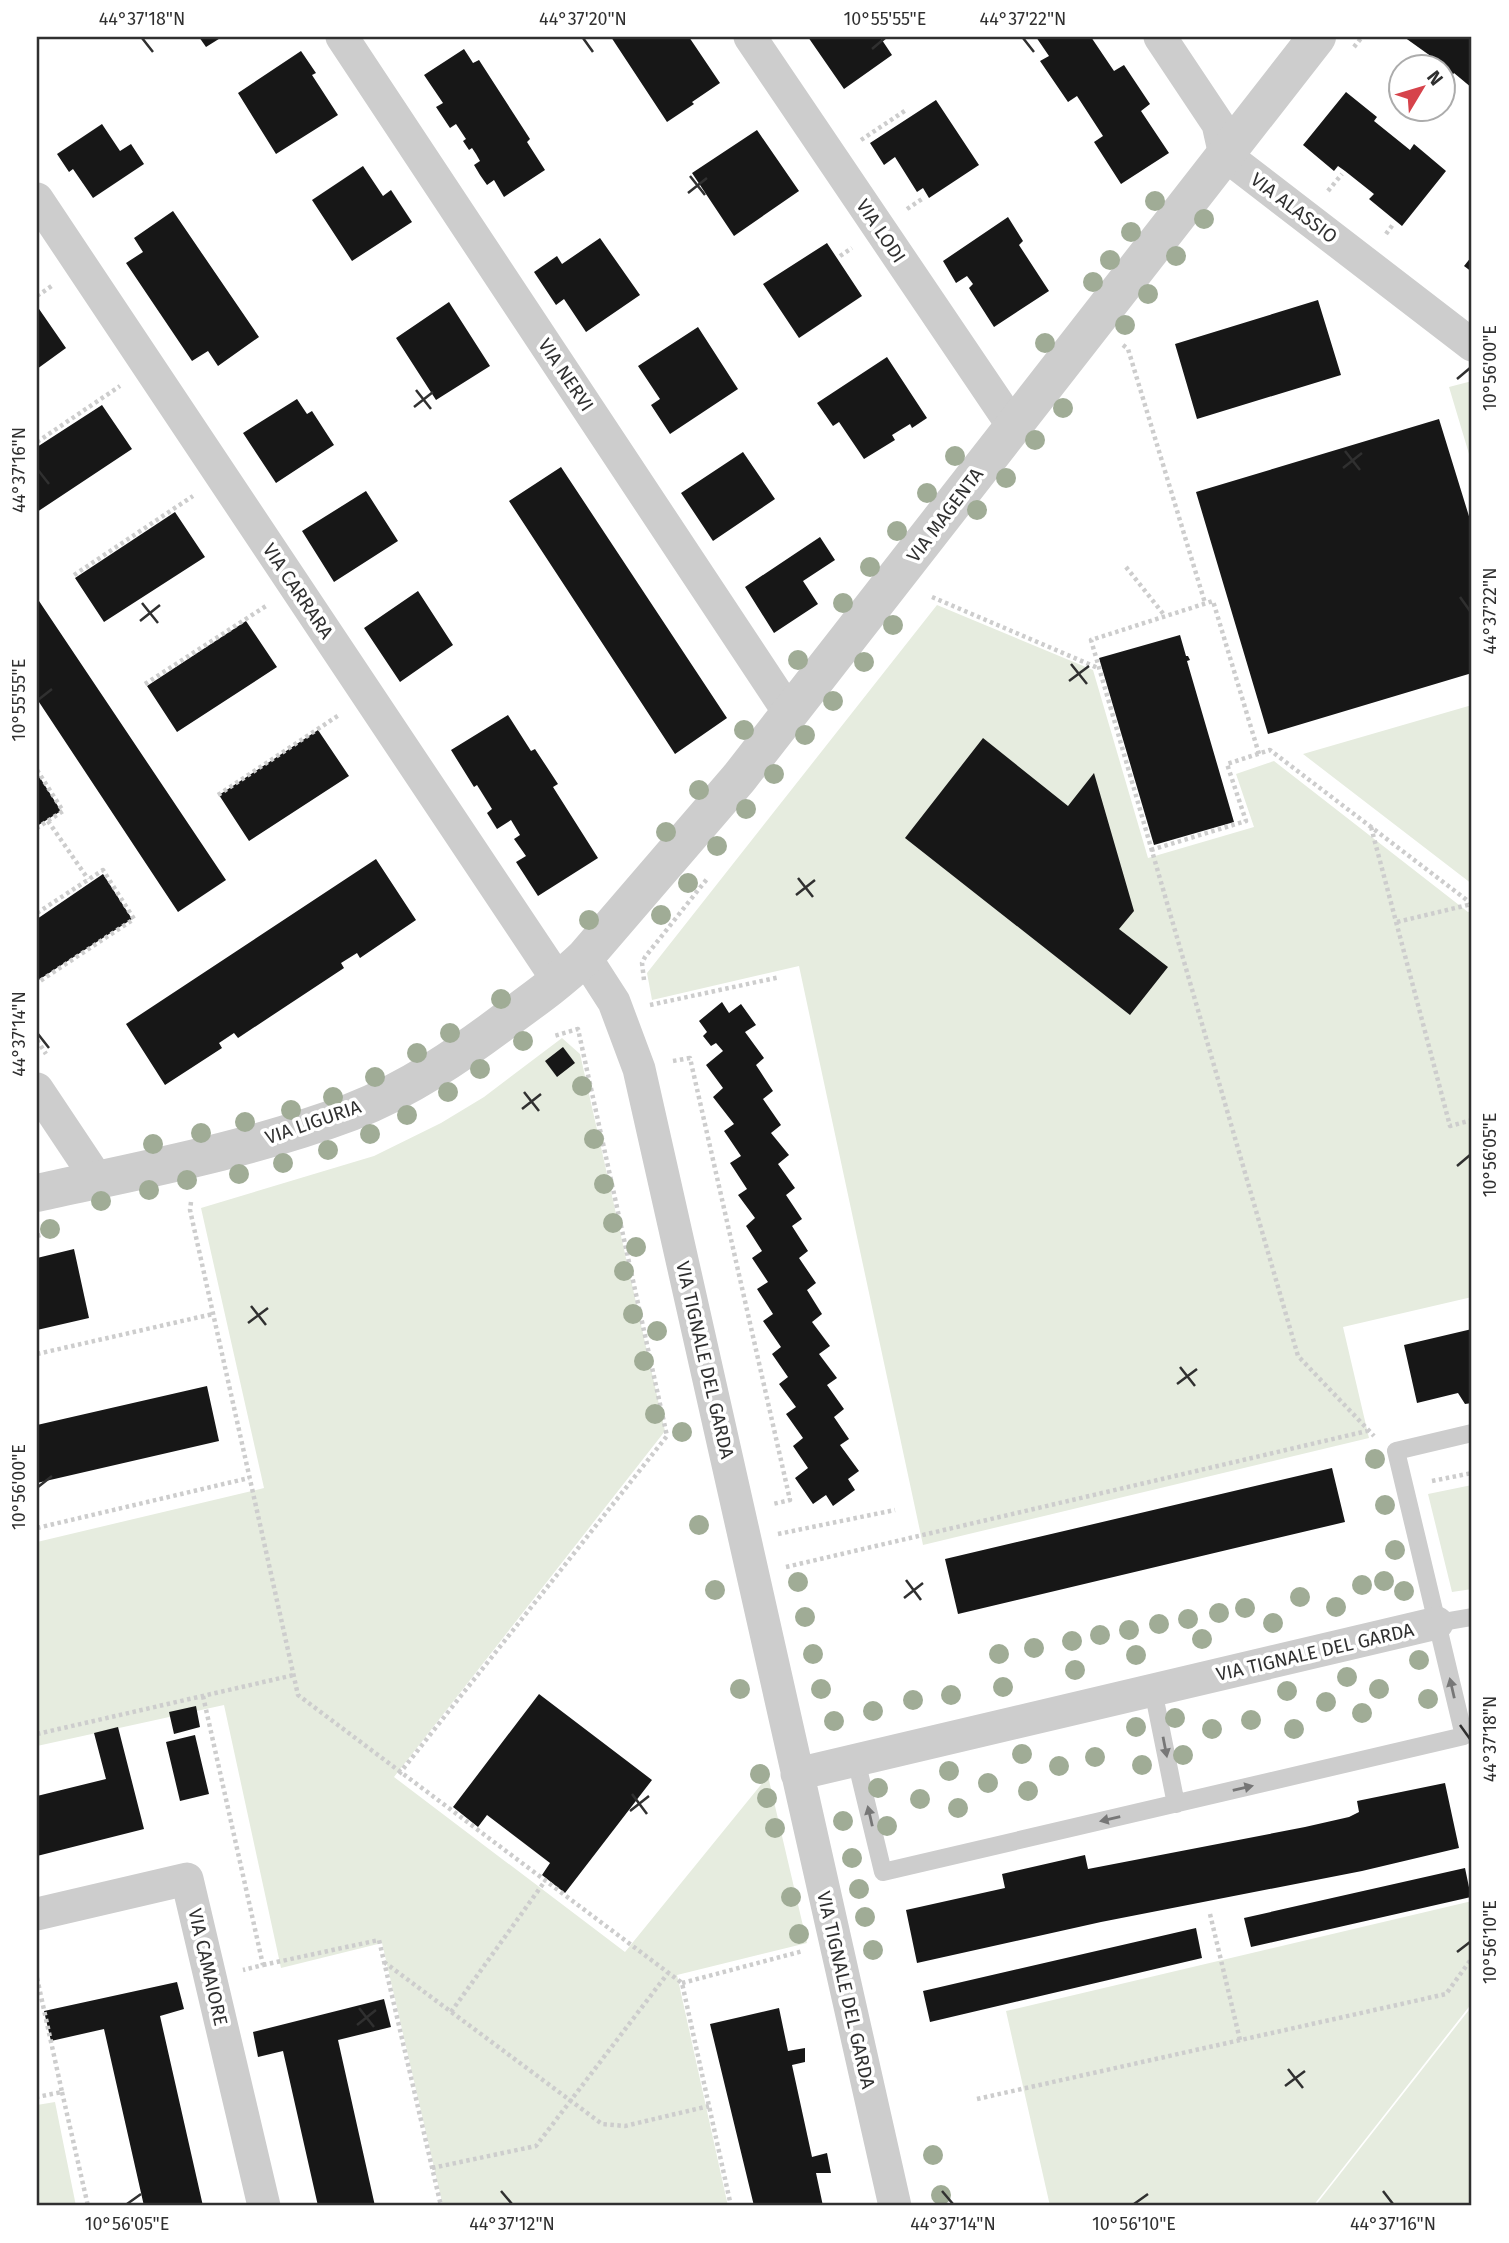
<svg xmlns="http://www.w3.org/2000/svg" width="1509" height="2243" font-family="'Fira Sans',sans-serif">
<rect width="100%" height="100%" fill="#fff"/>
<path fill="#e6ecdf" d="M1472,381V464L1449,387Z
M937,605L1093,670L1148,858L1254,827L1236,774L1274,761L1468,912L1472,911V1297L1343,1327L1369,1438L923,1545L799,966L652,1000L647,973Z
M1472,705V884L1303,754Z
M562,1038L580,1054L665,1431L394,1777L625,1952L768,1776L807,1943L677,1975L728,2206H443L382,1943L281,1968L224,1705L37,1746V1542L264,1488L201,1208L374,1156L441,1123L484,1097Z
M1472,1485V1589L1452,1592L1428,1494Z
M1472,1901V2003L1313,2206H1050L1006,2011Z
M1472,2006V2206H1315Z
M55,2102L76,2206H37V2105Z"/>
<path fill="#171717" d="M199,37H222L206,47Z
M611,37H689L720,83L692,102L694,104L667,122Z
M808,37H880L892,55L844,89Z
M1036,37H1091L1114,71L1124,65L1150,104L1141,111L1169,153L1121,184L1094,142L1103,136L1077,96L1068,102L1040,61L1049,56Z
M1404,37H1472V88L1454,73L1449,80L1442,75V66H1436L1439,62Z
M464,49L473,63L479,60L530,139L527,142L545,170L504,197L494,180L487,185L480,175L474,165L480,161L476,154L472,148L469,150L463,141L466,139L456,124L450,128L436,107L443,103L424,75Z
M301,51L316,73L312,75L338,115L276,154L238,93Z
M1346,92L1377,117L1374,121L1410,150L1414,144L1446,171L1402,226L1369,199L1374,194L1345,171L1338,166L1334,171L1303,145Z
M936,100L979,165L929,198L923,188L917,192L895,157L884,165L870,143Z
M102,124L120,151L131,144L144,164L93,198L73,169L69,172L57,154Z
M757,130L799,191L734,236L692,173Z
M363,166L383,196L391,190L412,222L352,261L312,200Z
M173,211L259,337L218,366L208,351L192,361L126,263L143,252L134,238Z
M1008,217L1023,241L1019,245L1049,291L994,327L969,288L973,284L967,276L956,283L943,261Z
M600,238L640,295L586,332L564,299L556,305L534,272L557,256L562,264Z
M827,243L862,296L799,338L763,284Z
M1472,256V272L1464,266Z
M1318,300L1341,375L1197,419L1175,344Z
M449,302L490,366L436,400L396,338Z
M37,306L66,348L37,369Z
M698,327L738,389L670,434L651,405L660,399L638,366Z
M887,357L927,418L912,428L910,424L892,435L895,440L864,459L839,422L833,426L817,403Z
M297,399L307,414L312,411L334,445L276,483L243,433Z
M102,405L132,449L37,512V447Z
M1439,419L1472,526V673L1268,734L1196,492Z
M743,452L775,499L713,541L681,493Z
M561,467L727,718L675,754L509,501Z
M366,491L398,541L334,582L302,531Z
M175,512L205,557L104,622L75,578Z
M820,537L835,560L803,581L818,604L774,633L745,587Z
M418,591L453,645L400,682L364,628Z
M37,598L226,880L178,912L37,699Z
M246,621L277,667L177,732L147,686Z
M1180,635L1186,656H1188L1190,660L1187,661L1234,822L1154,845L1099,658Z
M508,715L531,751L535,749L558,784L553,787L598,858L538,896L516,862L526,856L514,839L520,835L511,820L497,829L487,813L492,809L477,785L474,787L451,750Z
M318,730L349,776L249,841L219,795Z
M983,738L1068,806L1094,773L1134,911L1119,929L1168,967L1130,1015L905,838Z
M37,773L61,811L37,826Z
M376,859L416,920L360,958L357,953L341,963L344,968L238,1038L234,1033L219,1043L222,1048L165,1085L126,1024Z
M103,874L132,919L37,981V919Z
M722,1002L729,1013L741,1004L756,1025L745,1032L764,1058L756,1065L773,1091L763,1099L781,1125L771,1133L789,1155L778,1164L795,1188L786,1195L802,1219L792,1226L808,1251L799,1258L816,1283L807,1290L822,1314L812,1322L830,1346L819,1354L837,1378L827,1385L844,1409L834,1417L849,1439L840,1445L859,1471L848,1479L855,1490L833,1506L826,1495L813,1504L795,1478L808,1468L793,1446L803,1438L786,1414L796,1407L779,1384L788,1377L772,1354L781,1347L763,1321L773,1314L757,1289L768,1282L752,1258L762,1251L746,1226L755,1218L738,1195L747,1189L730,1163L741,1156L724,1131L734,1124L713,1097L723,1088L706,1065L723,1051L716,1043L711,1046L703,1036L707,1032L699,1021Z
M563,1047L575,1063L557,1077L545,1061Z
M74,1249L89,1318L37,1330V1258Z
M1472,1329V1403L1465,1404L1458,1393L1417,1403L1404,1345Z
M207,1386L219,1441L37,1483V1425Z
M1332,1468L1345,1522L958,1614L945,1559Z
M539,1694L652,1780L565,1893L542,1875L550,1863L487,1815L478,1827L453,1807Z
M196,1706L200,1727L174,1734L169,1712Z
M118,1727L144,1829L37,1856V1796L106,1779L94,1733Z
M195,1735L209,1794L180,1801L166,1742Z
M1445,1783L1459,1848L1362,1871L1101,1922L917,1963L906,1910L1005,1888L1002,1874L1085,1855L1088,1869L1305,1827L1349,1817L1359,1812L1357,1801Z
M1465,1868L1471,1897L1251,1947L1244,1918Z
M1196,1928L1202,1958L930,2022L923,1991Z
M177,1982L184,2009L160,2016L203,2206H144L104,2029L51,2041L44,2011Z
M384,1999L391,2027L338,2040L375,2206H318L283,2051L258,2057L253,2032Z
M779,2008L788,2051L805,2048V2062L792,2065L812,2157L827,2153L831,2173H816L823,2206H754L710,2024Z"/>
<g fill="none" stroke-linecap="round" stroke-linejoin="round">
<path stroke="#cdcdcd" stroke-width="4.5" stroke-dasharray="3.5 3.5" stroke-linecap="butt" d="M1354,47L1362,37
M861,140L906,110
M1328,191L1342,174
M907,209L922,199
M1386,234L1394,223
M840,256L852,248
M37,296L53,285
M1123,345L1128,349L1205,603
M37,442L120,386
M1126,567L1165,616
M74,575L193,496
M932,597L1098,668
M145,684L266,606
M1259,754L1213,601L1091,640L1298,1356L1374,1436
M37,770L63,811L37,828
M218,795L339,715
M48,821L88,879
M1371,827L1450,1126L1472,1120
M1151,850L1246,821L1227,764L1270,750L1472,904
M37,913L103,870L134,919L37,983
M1397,922L1472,904
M644,980L642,963L645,957L707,879
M650,1005L780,977
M37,1040L46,1054
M673,1061L690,1058L790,1500L773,1504
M191,1202L190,1210L298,1695L682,1983L731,2206
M37,1236L53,1232
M37,1354L213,1314
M1432,1481L1472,1473
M37,1528L249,1478
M778,1534L895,1510
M786,1567L1367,1431
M203,1696L263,1965L243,1970
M37,1734L294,1675
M399,1774L667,1436L578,1029L554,1036
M1210,1914L1240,2040
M384,1962L602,2124L625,2126L709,2106
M263,1965L379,1940L441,2206
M37,1978L62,2092L37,2097
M682,1983L803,1951
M451,2012L545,1881
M62,2092L88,2206
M977,2099L1446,1994L1472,1958
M432,2168L536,2146L668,1973"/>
<path stroke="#cdcdcd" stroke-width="18" d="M1437,1623L1472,1617
M1153,1690L1176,1804
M856,1760L883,1872L1464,1736L1396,1451L1472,1433"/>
<path stroke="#cdcdcd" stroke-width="33" d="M342,37L790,714
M750,37L1013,426
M1160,37L1218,124L1225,155L1472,345
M37,199L559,982
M585,957L614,1002L639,1069L895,2206
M37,1089L97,1179
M797,1774L1437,1623
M37,1914L187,1879L264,2206"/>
<path stroke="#cdcdcd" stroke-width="38" d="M37,1193C142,1170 250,1150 351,1112C408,1090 461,1054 510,1017C536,998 561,980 585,957L739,778L1317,37"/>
</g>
<g fill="#a0ac96">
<circle cx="1155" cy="201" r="10"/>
<circle cx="1204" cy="219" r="10"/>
<circle cx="1131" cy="232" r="10"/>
<circle cx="1176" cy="256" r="10"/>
<circle cx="1110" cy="260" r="10"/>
<circle cx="1093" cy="282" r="10"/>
<circle cx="1148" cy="294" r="10"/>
<circle cx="1125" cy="325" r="10"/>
<circle cx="1045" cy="343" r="10"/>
<circle cx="1063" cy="408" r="10"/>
<circle cx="1035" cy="440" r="10"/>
<circle cx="955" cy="456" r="10"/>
<circle cx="1006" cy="478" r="10"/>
<circle cx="927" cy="493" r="10"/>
<circle cx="977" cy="510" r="10"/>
<circle cx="897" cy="531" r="10"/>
<circle cx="870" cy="567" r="10"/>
<circle cx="843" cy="603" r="10"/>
<circle cx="893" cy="625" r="10"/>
<circle cx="798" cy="660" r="10"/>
<circle cx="864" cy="662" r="10"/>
<circle cx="833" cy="701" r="10"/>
<circle cx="744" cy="730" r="10"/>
<circle cx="805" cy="735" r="10"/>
<circle cx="774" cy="774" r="10"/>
<circle cx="699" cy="790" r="10"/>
<circle cx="746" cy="809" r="10"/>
<circle cx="666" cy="832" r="10"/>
<circle cx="717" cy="846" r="10"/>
<circle cx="688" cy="883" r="10"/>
<circle cx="661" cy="915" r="10"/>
<circle cx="589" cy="920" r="10"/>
<circle cx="501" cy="999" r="10"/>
<circle cx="450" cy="1033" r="10"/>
<circle cx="523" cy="1041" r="10"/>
<circle cx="417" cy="1053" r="10"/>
<circle cx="480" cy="1069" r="10"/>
<circle cx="375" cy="1077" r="10"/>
<circle cx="582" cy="1086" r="10"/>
<circle cx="448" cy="1092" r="10"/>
<circle cx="333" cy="1097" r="10"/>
<circle cx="291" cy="1110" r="10"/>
<circle cx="407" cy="1115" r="10"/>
<circle cx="245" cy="1122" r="10"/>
<circle cx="201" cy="1133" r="10"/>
<circle cx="370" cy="1134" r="10"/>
<circle cx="594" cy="1139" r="10"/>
<circle cx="153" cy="1144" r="10"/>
<circle cx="328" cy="1150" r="10"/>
<circle cx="283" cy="1163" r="10"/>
<circle cx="239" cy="1174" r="10"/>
<circle cx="187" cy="1180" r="10"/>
<circle cx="604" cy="1184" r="10"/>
<circle cx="149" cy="1190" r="10"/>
<circle cx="101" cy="1201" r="10"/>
<circle cx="613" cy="1223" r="10"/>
<circle cx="50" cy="1229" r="10"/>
<circle cx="636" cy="1247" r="10"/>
<circle cx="624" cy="1271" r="10"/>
<circle cx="633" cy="1314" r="10"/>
<circle cx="657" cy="1331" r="10"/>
<circle cx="644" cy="1361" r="10"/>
<circle cx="655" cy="1414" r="10"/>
<circle cx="682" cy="1432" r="10"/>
<circle cx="1375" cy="1459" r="10"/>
<circle cx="1385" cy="1505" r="10"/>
<circle cx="699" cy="1525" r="10"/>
<circle cx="1395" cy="1550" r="10"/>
<circle cx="1384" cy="1581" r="10"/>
<circle cx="798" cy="1582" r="10"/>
<circle cx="1362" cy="1585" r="10"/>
<circle cx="715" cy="1590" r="10"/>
<circle cx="1404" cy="1591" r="10"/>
<circle cx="1300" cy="1597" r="10"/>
<circle cx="1336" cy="1607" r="10"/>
<circle cx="1245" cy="1608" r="10"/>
<circle cx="1219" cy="1613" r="10"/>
<circle cx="805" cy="1617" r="10"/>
<circle cx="1188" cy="1619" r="10"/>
<circle cx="1273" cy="1623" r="10"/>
<circle cx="1159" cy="1624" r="10"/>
<circle cx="1129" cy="1630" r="10"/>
<circle cx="1100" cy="1635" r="10"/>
<circle cx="1202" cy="1639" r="10"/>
<circle cx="1072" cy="1641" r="10"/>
<circle cx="1034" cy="1648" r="10"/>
<circle cx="813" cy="1654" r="10"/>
<circle cx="999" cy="1654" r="10"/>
<circle cx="1136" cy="1655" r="10"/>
<circle cx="1419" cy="1660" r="10"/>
<circle cx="1075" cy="1670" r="10"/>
<circle cx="1347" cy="1677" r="10"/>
<circle cx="1003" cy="1687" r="10"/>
<circle cx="740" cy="1689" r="10"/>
<circle cx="821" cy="1689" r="10"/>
<circle cx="1379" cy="1689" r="10"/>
<circle cx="1287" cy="1691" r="10"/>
<circle cx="951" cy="1695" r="10"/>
<circle cx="1428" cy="1699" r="10"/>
<circle cx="913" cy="1700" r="10"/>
<circle cx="1326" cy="1702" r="10"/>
<circle cx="873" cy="1711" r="10"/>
<circle cx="1362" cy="1713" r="10"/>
<circle cx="1175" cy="1718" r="10"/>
<circle cx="1251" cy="1720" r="10"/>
<circle cx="834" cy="1721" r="10"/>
<circle cx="1136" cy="1727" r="10"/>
<circle cx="1212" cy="1729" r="10"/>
<circle cx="1294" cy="1729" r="10"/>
<circle cx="1022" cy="1754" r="10"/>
<circle cx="1183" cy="1755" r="10"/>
<circle cx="1095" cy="1757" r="10"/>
<circle cx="1142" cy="1765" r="10"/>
<circle cx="1059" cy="1766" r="10"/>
<circle cx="949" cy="1771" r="10"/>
<circle cx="760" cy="1774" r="10"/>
<circle cx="988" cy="1783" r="10"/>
<circle cx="878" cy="1788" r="10"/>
<circle cx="1028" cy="1791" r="10"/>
<circle cx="767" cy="1798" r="10"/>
<circle cx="920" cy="1799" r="10"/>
<circle cx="958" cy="1808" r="10"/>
<circle cx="843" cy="1821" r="10"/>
<circle cx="887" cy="1826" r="10"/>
<circle cx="775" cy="1828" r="10"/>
<circle cx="852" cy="1858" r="10"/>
<circle cx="859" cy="1889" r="10"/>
<circle cx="791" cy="1897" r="10"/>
<circle cx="865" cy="1917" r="10"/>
<circle cx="799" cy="1934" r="10"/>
<circle cx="873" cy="1950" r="10"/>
<circle cx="933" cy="2155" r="10"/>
<circle cx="941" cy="2195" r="10"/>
</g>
<defs><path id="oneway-solid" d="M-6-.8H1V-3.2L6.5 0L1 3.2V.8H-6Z" transform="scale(1.75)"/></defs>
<g fill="#777">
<use href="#oneway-solid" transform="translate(1452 1688) rotate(-103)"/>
<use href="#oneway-solid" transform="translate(1165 1747) rotate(79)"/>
<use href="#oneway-solid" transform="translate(1243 1788) rotate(-13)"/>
<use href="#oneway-solid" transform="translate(870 1816) rotate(-103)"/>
<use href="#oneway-solid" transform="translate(1110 1819) rotate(167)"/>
</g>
<path fill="none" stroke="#303030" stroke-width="2.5" d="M142,38L153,52M583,38L593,52M1023,38L1034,52M872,49L885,38M690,176L705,195M688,193L707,178M1457,379L1470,368M416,390L431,409M414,407L433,392M1345,451L1360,470M1343,468L1362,453M38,470L49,484M1460,597L1470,611M142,603L158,623M140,621L160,605M1071,664L1087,684M1069,681L1089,666M38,700L52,689M798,878L813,897M796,895L815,880M38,1034L49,1048M524,1092L539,1111M522,1109L541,1094M1457,1166L1470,1155M251,1306L266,1325M248,1323L268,1308M1180,1367L1195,1386M1177,1384L1197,1369M38,1487L52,1476M906,1580L921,1600M904,1598L923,1583M1460,1725L1470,1739M632,1794L647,1814M630,1811L649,1796M1457,1952L1470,1942M359,2008L374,2027M357,2025L376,2010M1288,2069L1303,2088M1285,2086L1305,2071M501,2191L512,2204M942,2191L953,2204M1383,2191L1393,2204M127,2204L141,2194M1134,2204L1148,2194"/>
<g text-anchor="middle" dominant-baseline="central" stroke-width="7" stroke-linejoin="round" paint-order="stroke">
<g font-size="19" fill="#303030" stroke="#fff">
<text transform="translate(1294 208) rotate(37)">VIA ALASSIO</text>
<text transform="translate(881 231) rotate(56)">VIA LODI</text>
<text transform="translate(566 375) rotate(56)">VIA NERVI</text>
<text transform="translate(945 515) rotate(-53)">VIA MAGENTA</text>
<text transform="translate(298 591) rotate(56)">VIA CARRARA</text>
<text transform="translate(313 1122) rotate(-19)">VIA LIGURIA</text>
<text transform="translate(705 1360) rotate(77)">VIA TIGNALE DEL GARDA</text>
<text transform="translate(1315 1652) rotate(-13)">VIA TIGNALE DEL GARDA</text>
<text transform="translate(208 1967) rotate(77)">VIA CAMAIORE</text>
<text transform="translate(846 1990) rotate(77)">VIA TIGNALE DEL GARDA</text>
</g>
</g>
<rect width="1509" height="2243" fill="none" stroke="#ffffff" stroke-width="77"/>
<g transform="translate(1422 88) rotate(52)"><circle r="33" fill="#ffffff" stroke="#acacac" stroke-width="2"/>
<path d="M0-5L12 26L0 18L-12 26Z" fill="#d6434b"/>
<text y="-10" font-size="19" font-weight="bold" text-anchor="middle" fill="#303030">N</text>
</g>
<rect x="38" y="38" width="1432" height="2166" fill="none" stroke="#303030" stroke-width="2.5"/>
<g font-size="18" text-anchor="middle" fill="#303030">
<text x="142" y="25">44°37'18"N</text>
<text x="583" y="25">44°37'20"N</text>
<text x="885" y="25">10°55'55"E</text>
<text x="1023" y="25">44°37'22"N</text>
<text transform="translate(1490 368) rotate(-90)" y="6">10°56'00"E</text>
<text transform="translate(19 470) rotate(-90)" y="6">44°37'16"N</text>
<text transform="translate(1490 611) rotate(-90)" y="6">44°37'22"N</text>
<text transform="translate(19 700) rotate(-90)" y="6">10°55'55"E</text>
<text transform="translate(19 1034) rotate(-90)" y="6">44°37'14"N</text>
<text transform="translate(1490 1155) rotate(-90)" y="6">10°56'05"E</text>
<text transform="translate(19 1487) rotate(-90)" y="6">10°56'00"E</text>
<text transform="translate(1490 1739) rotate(-90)" y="6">44°37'18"N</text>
<text transform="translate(1490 1942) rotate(-90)" y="6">10°56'10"E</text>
<text x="127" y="2230">10°56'05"E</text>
<text x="512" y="2230">44°37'12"N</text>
<text x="953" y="2230">44°37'14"N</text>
<text x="1134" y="2230">10°56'10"E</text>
<text x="1393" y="2230">44°37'16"N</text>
</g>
</svg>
